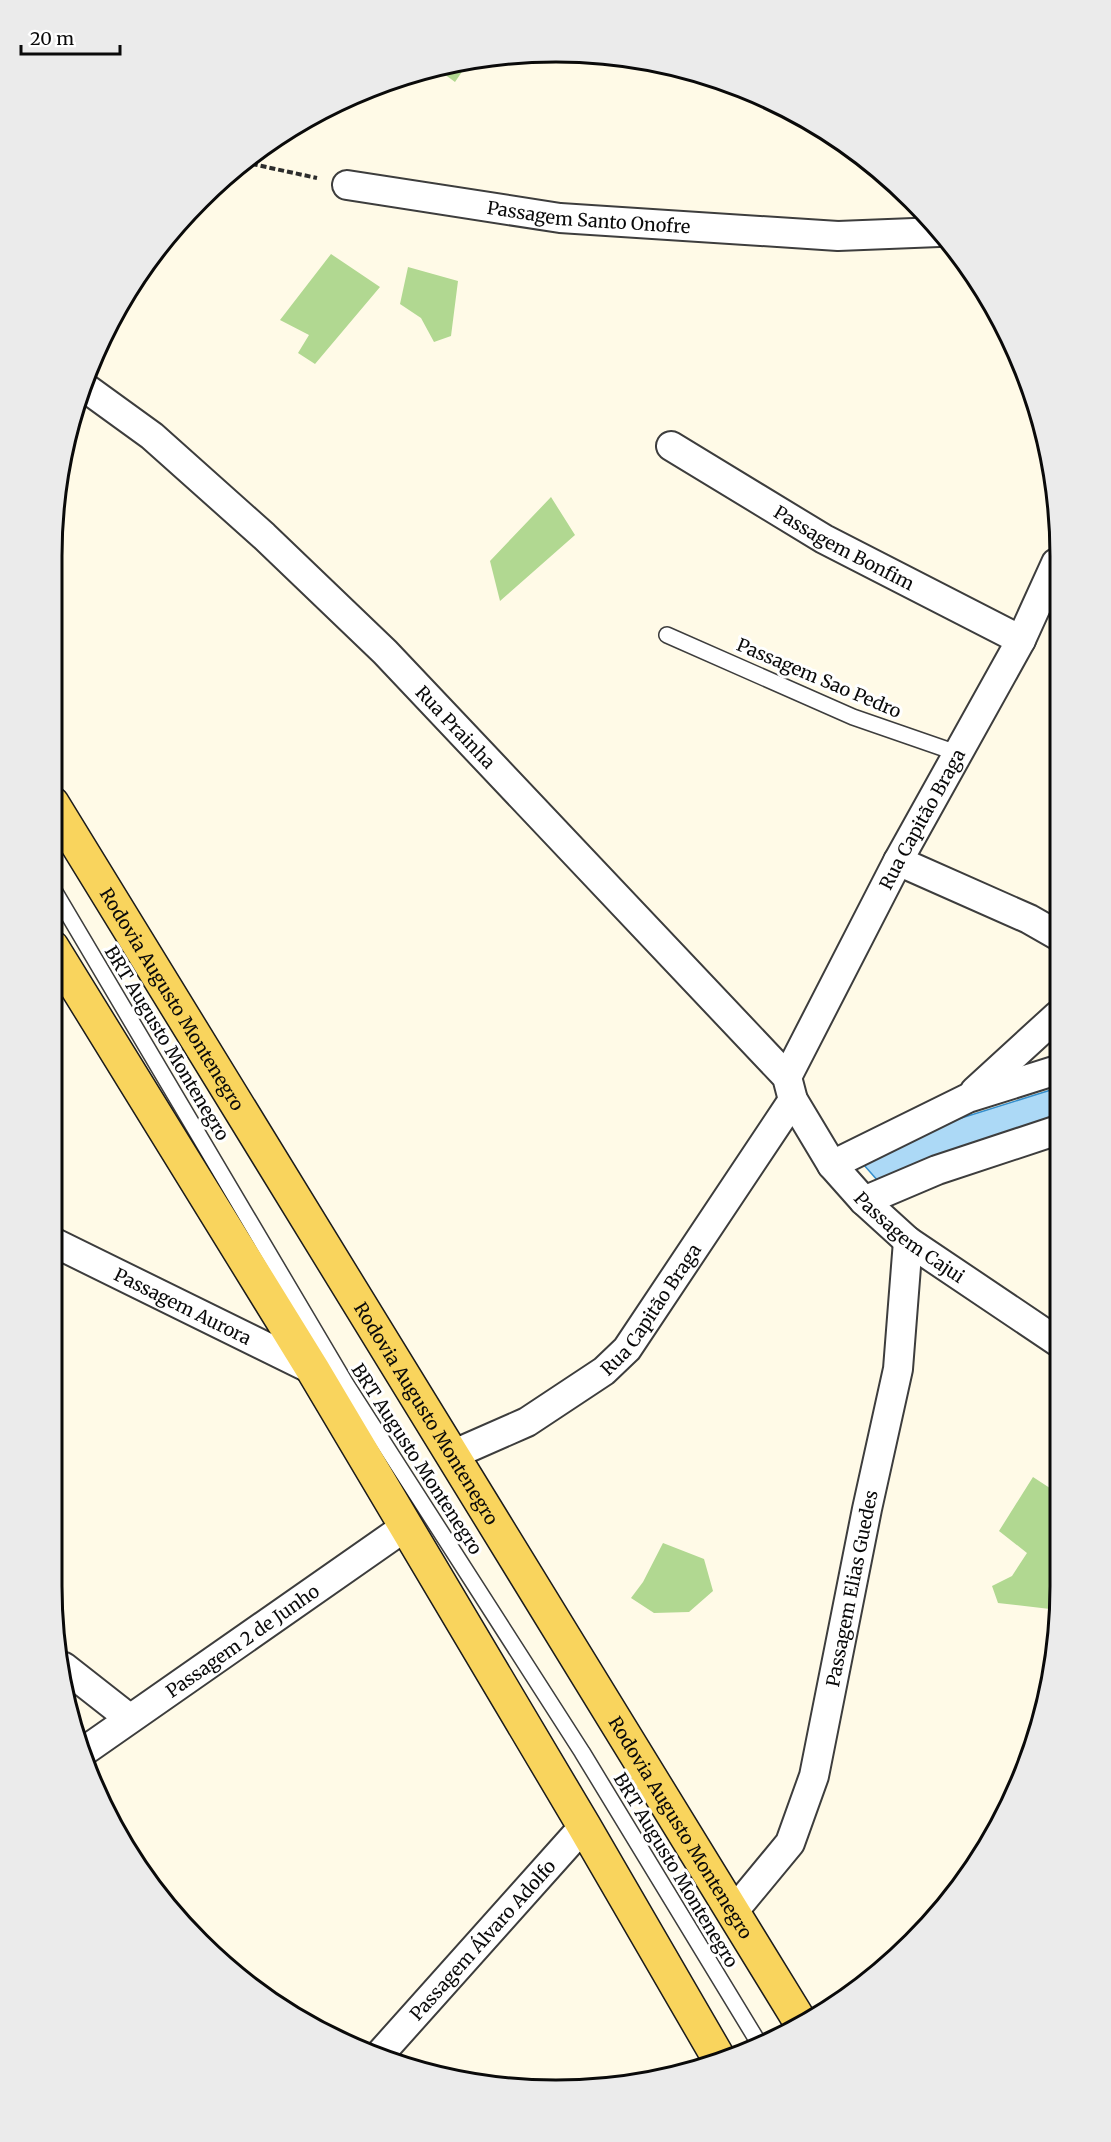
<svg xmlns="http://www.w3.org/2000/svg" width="1111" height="2142" font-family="Merriweather,serif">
<rect width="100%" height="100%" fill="#fffae7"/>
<path fill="#b1d891" d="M470,60L455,82L436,68Z
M331,254L380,287L315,364L298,353L309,335L280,320Z
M408,267L458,281L451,336L434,342L421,318L400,304Z
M551,497L575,535L500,601L490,561Z
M1033,1477L1059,1494V1598L1050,1609L998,1603L992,1586L1012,1576L1027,1553L999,1531Z
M663,1543L704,1559L713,1591L689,1612L654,1613L631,1598L643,1582Z"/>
<path fill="#acd9f6" stroke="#338ecd" stroke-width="1.5" d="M1057,1088V1119L879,1182L863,1164L920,1131Z"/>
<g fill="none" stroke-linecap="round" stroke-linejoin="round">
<g stroke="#3d3d3d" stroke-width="18">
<path id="lane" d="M667,635L853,717L957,753
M52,887L346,1384L582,1752L760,2045
M52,987L70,977"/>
</g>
<g stroke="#3d3d3d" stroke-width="32">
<g id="street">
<path id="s1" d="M347,185L560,218L838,236L939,232"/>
<path id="s2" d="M83,386L152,436L264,536L385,652L787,1077L793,1100L832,1165L864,1201L908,1241L1058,1342"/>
<path id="s3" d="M671,446L824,539L1021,640"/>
<path d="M898,861L1029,919L1057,935"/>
<path id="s4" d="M787,1077L898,861L1021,640L1056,563"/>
<path d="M975,1091L1057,1016"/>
<path d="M832,1165L968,1098L1057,1070"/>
<path d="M864,1201L937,1170L1058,1130"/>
<path id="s5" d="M51,1241L313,1370"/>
<path id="s6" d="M452,1455L527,1422L604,1371L627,1349L793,1100"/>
<path d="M64,1667L129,1718"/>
<path id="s7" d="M80,1754L405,1527"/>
<path id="s8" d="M733,1912L790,1843L814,1776L867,1509L898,1369L908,1241"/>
<path id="s9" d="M381,2053L584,1826"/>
</g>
</g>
<g stroke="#1b1b1b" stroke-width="36">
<g id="primary">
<path id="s10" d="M52,803L801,2023"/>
<path d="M52,947L313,1370L584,1826L718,2057"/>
</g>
</g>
<path stroke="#2c2c2c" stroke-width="4" stroke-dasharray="6 3" stroke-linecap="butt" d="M243,162L317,178"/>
<use href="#lane" stroke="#fff" stroke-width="15"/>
<use href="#street" stroke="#fff" stroke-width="28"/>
<use href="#primary" stroke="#f9d45d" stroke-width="33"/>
</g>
<g text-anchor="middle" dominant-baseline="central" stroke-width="6" stroke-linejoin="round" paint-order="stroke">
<g font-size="18" fill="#0a0a0a" stroke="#fff">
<text stroke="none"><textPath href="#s1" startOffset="244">Passagem Santo Onofre</textPath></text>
<text stroke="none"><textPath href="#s3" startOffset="201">Passagem Bonfim</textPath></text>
<text transform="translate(819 678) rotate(23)">Passagem Sao Pedro</text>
<text stroke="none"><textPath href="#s2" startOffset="506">Rua Prainha</textPath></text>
<text stroke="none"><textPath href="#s4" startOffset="291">Rua Capitão Braga</textPath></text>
<text stroke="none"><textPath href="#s10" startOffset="230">Rodovia Augusto Montenegro</textPath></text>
<text transform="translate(167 1043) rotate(59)">BRT Augusto Montenegro</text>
<text stroke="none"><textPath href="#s2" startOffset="1194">Passagem Cajui</textPath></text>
<text stroke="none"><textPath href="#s5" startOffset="147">Passagem Aurora</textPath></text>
<text stroke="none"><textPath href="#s6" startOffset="252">Rua Capitão Braga</textPath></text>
<text stroke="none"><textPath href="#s10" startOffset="716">Rodovia Augusto Montenegro</textPath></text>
<text transform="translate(417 1459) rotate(57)">BRT Augusto Montenegro</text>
<text stroke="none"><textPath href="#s8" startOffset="352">Passagem Elias Guedes</textPath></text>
<text stroke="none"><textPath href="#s7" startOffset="198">Passagem 2 de Junho</textPath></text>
<text stroke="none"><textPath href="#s10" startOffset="1202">Rodovia Augusto Montenegro</textPath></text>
<text transform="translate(676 1870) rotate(59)">BRT Augusto Montenegro</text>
<text stroke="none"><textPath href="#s9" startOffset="152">Passagem Álvaro Adolfo</textPath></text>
</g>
</g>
<path d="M0 0H1111V2142H0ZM556 62H556A494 494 0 0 1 1050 556V1586A494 494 0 0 1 556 2080H556A494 494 0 0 1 62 1586V556A494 494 0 0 1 556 62Z" fill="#ebebeb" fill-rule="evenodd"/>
<path fill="none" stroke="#0a0a0a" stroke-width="3" d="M556 62H556A494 494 0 0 1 1050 556V1586A494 494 0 0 1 556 2080H556A494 494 0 0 1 62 1586V556A494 494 0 0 1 556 62Z"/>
<path d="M21 45v9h99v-9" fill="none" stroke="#0a0a0a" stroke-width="3"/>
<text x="30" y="45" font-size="18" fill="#0a0a0a" stroke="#ffffff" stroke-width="4.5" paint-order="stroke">20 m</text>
</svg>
